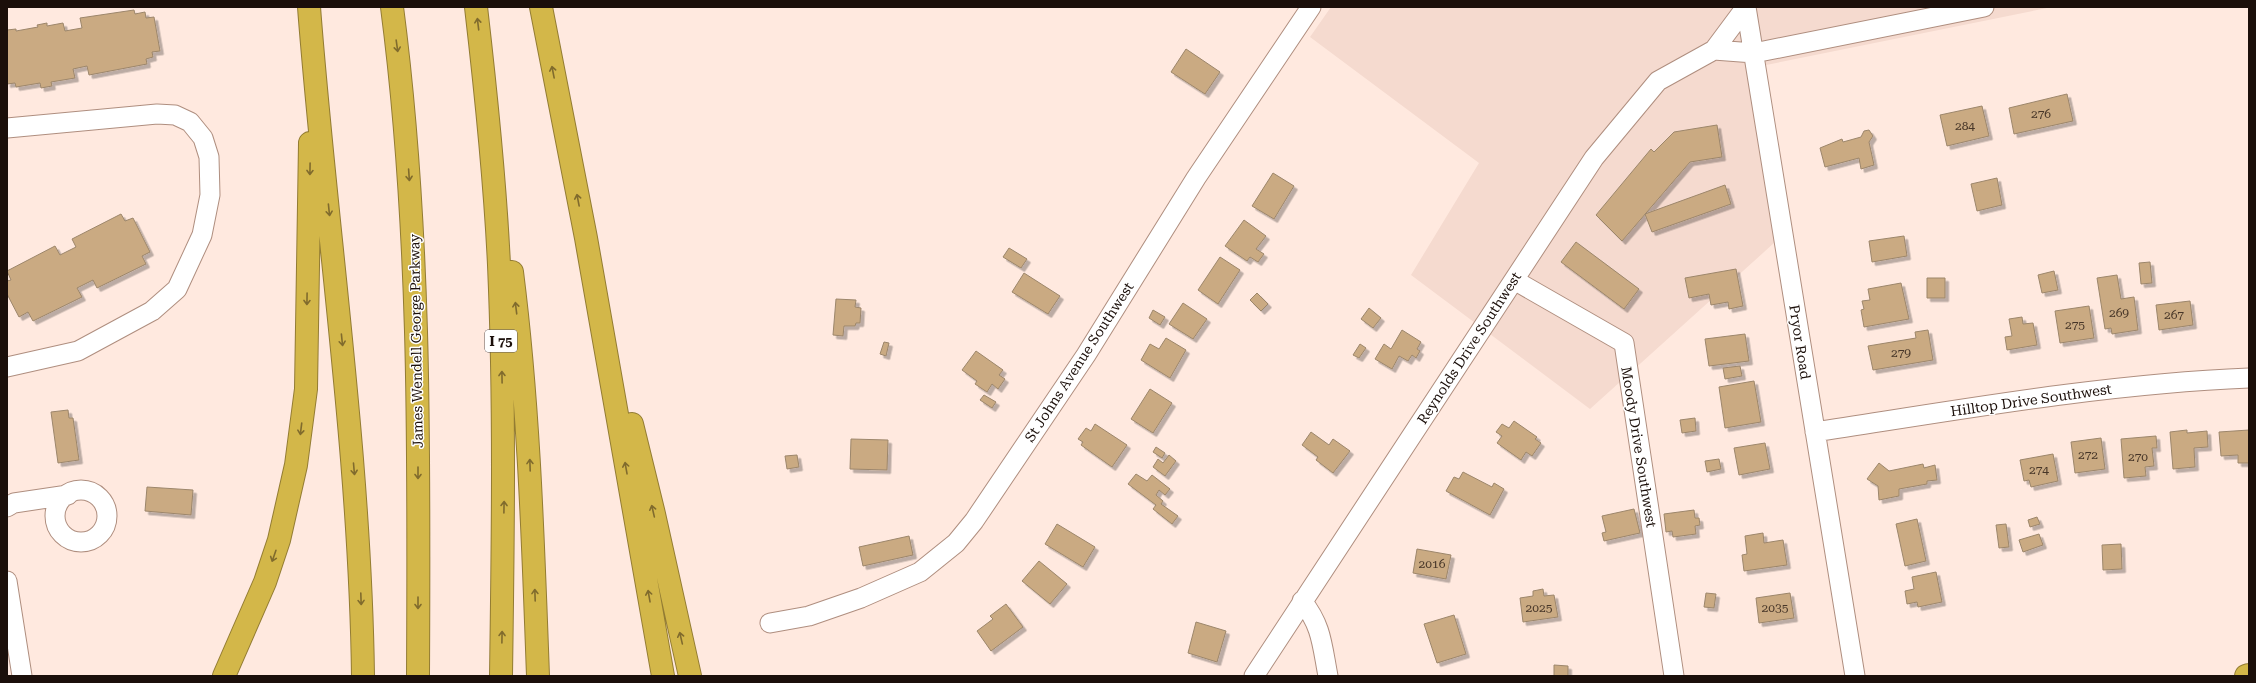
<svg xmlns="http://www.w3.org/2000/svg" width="2256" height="683" font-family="'Roboto Serif',serif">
<defs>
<filter id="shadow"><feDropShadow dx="3.5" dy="3.5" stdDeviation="0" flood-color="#0004"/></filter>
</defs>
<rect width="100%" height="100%" fill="#ffe9df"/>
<path fill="#f5dacf" d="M1331,7H2052L1756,67L1784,234L1590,409L1411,275L1479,163L1310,37Z"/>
<path fill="#caaa82" stroke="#9c866b" filter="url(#shadow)" d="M134,10L135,14L145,12L146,18L154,17L160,51L152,52L153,57L146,59L147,64L89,75L87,66L73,69L75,78L51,82L52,86L41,88L40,83L16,87L15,83L7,84V30L16,29V31L38,27L37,25L47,23V26L63,23L65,31L82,28L80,18Z
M1186,49L1220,72L1205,94L1171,72Z
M2067,94L2073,121L2014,134L2009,108Z
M1982,106L1989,136L1947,146L1940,115Z
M1717,125L1722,157L1690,162L1622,241L1596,215L1651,149L1654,152L1674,132Z
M1869,130L1873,136L1869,142L1874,165L1861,169L1859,158L1825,167L1820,148L1842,139L1843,142L1861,137L1864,131Z
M1273,173L1294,186L1274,219L1252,206Z
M1997,178L2002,205L1977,211L1971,184Z
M1725,185L1731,204L1652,232L1645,214Z
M121,214L125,221L133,218L150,252L142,256L146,264L97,288L93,280L77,288L82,297L33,321L28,312L19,317L7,294V281L11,280L7,271L55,246L60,255L76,247L72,239Z
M1244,220L1266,236L1256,249L1264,254L1258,262L1250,257L1247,261L1225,246Z
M1904,236L1907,256L1872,262L1869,241Z
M1576,242L1639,289L1624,309L1561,262Z
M1009,248L1027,259L1021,268L1003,257Z
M1220,257L1240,270L1218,304L1198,290Z
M2150,262L2152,283L2141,284L2139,263Z
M1736,269L1743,306L1729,309L1728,302L1711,305L1709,294L1689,298L1685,278Z
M2054,271L2058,290L2042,293L2038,275Z
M1024,273L1060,296L1048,314L1012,292Z
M2117,275L2121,299L2134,297L2138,330L2112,334L2111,328L2105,329L2097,278Z
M1927,278H1945V298H1927Z
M1901,283L1909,319L1864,327L1861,310L1864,309L1862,301L1870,300L1868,289Z
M1257,293L1268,304L1261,311L1250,300Z
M836,299L856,300L855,307L861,308L860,323H856L855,326H844L843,336L833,335Z
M2190,301L2193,325L2159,330L2156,305Z
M1183,303L1207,319L1193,339L1169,324Z
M2089,306L2094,338L2060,343L2055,311Z
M1369,308L1381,318L1373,328L1361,319Z
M1153,310L1165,317L1160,325L1149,318Z
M2022,317L2023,324L2033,323L2037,345L2007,350L2005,337L2012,336L2009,319Z
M1402,330L1421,342L1417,349L1420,351L1416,358L1412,355L1408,361L1399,356L1392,369L1375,359L1384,344L1391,349Z
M1928,330L1933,360L1873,370L1868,346L1916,338L1915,332Z
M1745,334L1749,361L1709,366L1705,339Z
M1166,338L1186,350L1170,378L1141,360L1150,344L1159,349Z
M884,342L889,343L886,356L880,354Z
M1360,344L1366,348L1359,358L1353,355Z
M976,351L1003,370L999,375L1005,379L998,389L992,384L987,392L975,384L977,381L962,370Z
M1740,366L1742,376L1725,379L1723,368Z
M1754,381L1761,422L1725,428L1719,387Z
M1150,389L1172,403L1153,433L1131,419Z
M984,395L996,402L992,408L980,400Z
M68,410L69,418H73L79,460L58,463L51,412Z
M1695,418L1696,431L1682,433L1680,420Z
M1514,421L1537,437L1535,439L1541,443L1532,456L1526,452L1521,460L1497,443L1502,436L1496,432L1502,424L1509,428Z
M1095,424L1127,445L1112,467L1081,445L1083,442L1078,439L1086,428L1091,431Z
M2187,430V433L2207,431L2208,447L2194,448L2195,467L2173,469L2170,432Z
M2249,430V463H2238V455L2221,456L2219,432Z
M1311,432L1329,445L1333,439L1350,451L1333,473L1316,460L1318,457L1302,445Z
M2156,436L2157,448H2152L2154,466L2145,467L2146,476L2124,478L2121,439Z
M2101,438L2105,469L2075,473L2071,442Z
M851,439L888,440L887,470L850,469Z
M1765,443L1770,469L1739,475L1734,448Z
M1156,447L1165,453L1162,458L1153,452Z
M2053,454L2058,481L2031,487L2029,480L2024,481L2020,460Z
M797,455L799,467L787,469L785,456Z
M1169,455L1176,461L1165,476L1153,467L1158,459L1163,463Z
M1719,459L1721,469L1707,472L1705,461Z
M1879,463L1889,471L1923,464L1924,468L1935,465L1937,480L1927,481V484L1899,489V496L1879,500L1878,486L1867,479Z
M1463,472L1492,487L1494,483L1504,489L1490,515L1446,491L1454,477L1459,479Z
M1136,474L1147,481L1152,475L1170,489L1165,495L1159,490L1156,495L1163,501L1161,504L1178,516L1172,524L1153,509L1156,505L1128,484Z
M147,487L193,490L191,515L145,511Z
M1634,509L1640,533L1604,541L1602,533L1606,532L1602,516Z
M1694,510L1695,518H1699L1700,525L1695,526L1696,534L1673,537L1672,531L1666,532L1664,514Z
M2037,517L2040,524L2030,527L2028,520Z
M1917,519L1926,561L1905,566L1896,524Z
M1057,524L1095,547L1083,567L1045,544Z
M2006,524L2009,547L1999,548L1996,525Z
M1763,533L1764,543L1783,540L1787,565L1744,571L1742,555L1747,554L1745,536Z
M2039,534L2043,545L2023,552L2019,540Z
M909,536L913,555L863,566L859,547Z
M2121,544L2122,569L2103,570L2102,545Z
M1417,549L1451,555L1446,579L1413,573Z
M1039,561L1067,584L1050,604L1022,581Z
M1936,572L1942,602L1918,607L1917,602L1907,604L1905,591L1914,589L1912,577Z
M1543,589L1544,596L1554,595L1558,617L1523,622L1520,598L1533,596V591Z
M1706,593L1716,594L1714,608L1704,607Z
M1790,593L1794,618L1759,623L1756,598Z
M1006,604L1023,627L991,651L977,631L993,619L990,616Z
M1454,615L1466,654L1437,663L1424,624Z
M1196,622L1226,631L1217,662L1188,653Z
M1554,665L1568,666V676H1554Z"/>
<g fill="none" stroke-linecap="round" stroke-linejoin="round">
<g stroke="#af8e7f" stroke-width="21">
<path id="minor" d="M1746,7L1855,676
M1714,50L1754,53L1984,7
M7,128L157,114L175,115L190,122L203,138L209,157L210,195L202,235L177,289L152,311L78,351L7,367
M1514,280L1624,343L1674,676
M1815,432C1959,410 2103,384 2249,378
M55 516a26 26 0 1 1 52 0a26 26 0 1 1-52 0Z
M7,507L14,503L68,495
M7,581L22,676
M1302,601C1322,626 1322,645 1328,676
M770,623L809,616L861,598L920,572L956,543L974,521L1086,355L1196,178L1311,7
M1254,676L1594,158L1658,81L1714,50L1746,7"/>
</g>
<g stroke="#937c33" stroke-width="24">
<path id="highway" d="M309,7C326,230 360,452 363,676
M392,7C421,229 419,452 418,676
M476,7C486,93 495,179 499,265C505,402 503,539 501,676
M541,7L586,238L663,676
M512,272C529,406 533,541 538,676
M632,424L654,514L690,676
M224,676L265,582L279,540L296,465L306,389L310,143
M2246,676L2249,675"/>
</g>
<use href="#minor" stroke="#fff" stroke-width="19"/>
<use href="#highway" stroke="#d3b749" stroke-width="22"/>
</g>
<defs><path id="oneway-shaft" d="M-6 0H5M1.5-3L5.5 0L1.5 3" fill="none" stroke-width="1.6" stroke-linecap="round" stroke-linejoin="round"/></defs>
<g stroke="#806b2d">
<use href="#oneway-shaft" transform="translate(478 24) rotate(-97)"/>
<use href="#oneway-shaft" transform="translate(397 46) rotate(82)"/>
<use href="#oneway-shaft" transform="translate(553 72) rotate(-101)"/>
<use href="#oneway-shaft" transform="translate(310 169) rotate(91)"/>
<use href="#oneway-shaft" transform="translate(409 175) rotate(86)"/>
<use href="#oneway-shaft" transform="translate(578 200) rotate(-101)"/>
<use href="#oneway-shaft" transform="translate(329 210) rotate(84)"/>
<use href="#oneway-shaft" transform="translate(307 299) rotate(91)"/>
<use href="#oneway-shaft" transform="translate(516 308) rotate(-97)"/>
<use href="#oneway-shaft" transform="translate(342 340) rotate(84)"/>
<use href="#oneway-shaft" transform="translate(502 377) rotate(-91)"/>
<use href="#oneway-shaft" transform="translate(301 429) rotate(97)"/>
<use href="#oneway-shaft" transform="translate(530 465) rotate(-92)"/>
<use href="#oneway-shaft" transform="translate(626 468) rotate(-100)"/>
<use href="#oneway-shaft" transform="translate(354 469) rotate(85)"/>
<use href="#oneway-shaft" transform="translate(418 473) rotate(90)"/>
<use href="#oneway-shaft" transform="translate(504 507) rotate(-89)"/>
<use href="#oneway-shaft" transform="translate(653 511) rotate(-103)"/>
<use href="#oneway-shaft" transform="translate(274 556) rotate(109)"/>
<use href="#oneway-shaft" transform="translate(535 595) rotate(-92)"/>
<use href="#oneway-shaft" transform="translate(649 596) rotate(-100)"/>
<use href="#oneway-shaft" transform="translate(361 599) rotate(88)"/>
<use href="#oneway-shaft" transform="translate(418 603) rotate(90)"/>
<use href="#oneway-shaft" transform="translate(502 637) rotate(-89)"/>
<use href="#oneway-shaft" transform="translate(681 638) rotate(-103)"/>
</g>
<g text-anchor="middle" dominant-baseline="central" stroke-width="3" stroke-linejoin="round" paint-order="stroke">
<g font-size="12" fill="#473628">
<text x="2041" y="114">276</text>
<text x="1965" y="126">284</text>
<text x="2119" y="313">269</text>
<text x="2174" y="315">267</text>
<text x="2075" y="325">275</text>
<text x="1901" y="353">279</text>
<text x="2088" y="455">272</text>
<text x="2138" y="457">270</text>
<text x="2039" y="470">274</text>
<text x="1432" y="564">2016</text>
<text x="1539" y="608">2025</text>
<text x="1775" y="608">2035</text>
</g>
<rect fill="#fff" stroke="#5f5754" stroke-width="1" x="485" y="330" width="32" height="22" rx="3"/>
<g font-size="13" font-weight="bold" fill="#1b0f0a">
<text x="501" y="341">I 75</text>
</g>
<g font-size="14" fill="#1b0f0a" stroke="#fff">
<text transform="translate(416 341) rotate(-91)">James Wendell George Parkway</text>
<text transform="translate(1800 342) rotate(81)">Pryor Road</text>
<text transform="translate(1469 348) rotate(-57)">Reynolds Drive Southwest</text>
<text transform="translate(1079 362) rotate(-57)">St Johns Avenue Southwest</text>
<text transform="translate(2031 400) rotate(-8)">Hilltop Drive Southwest</text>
<text transform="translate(1639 447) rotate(81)">Moody Drive Southwest</text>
</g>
</g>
<rect width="2256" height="683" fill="none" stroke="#1b0f0a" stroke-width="16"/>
</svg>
